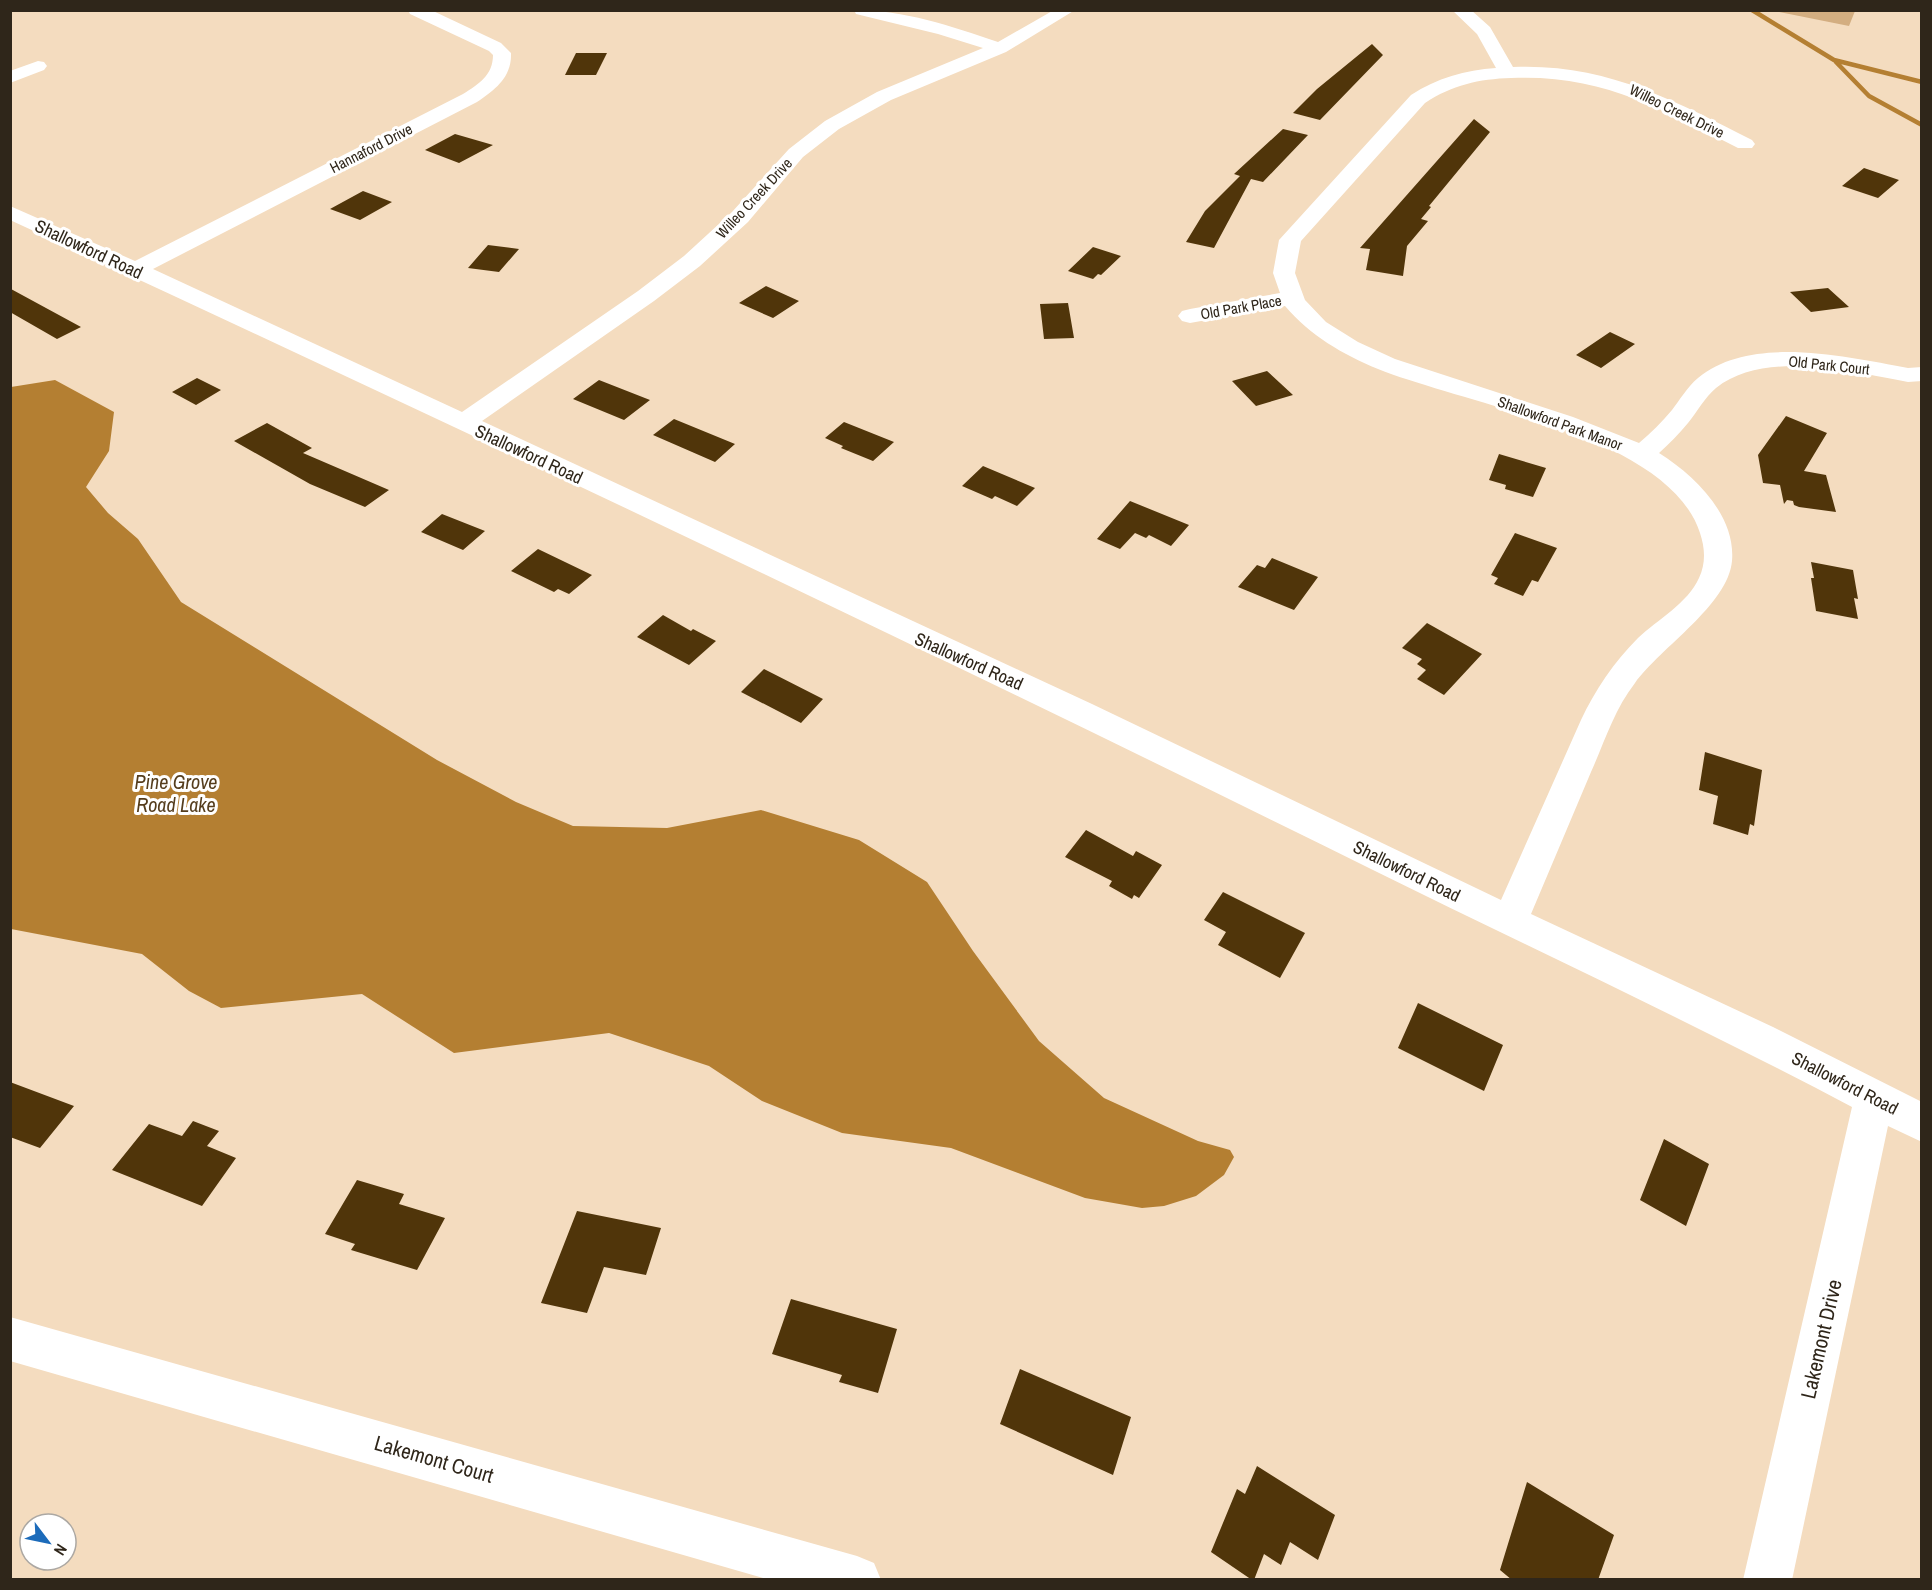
<svg xmlns="http://www.w3.org/2000/svg" width="1932" height="1590" font-family="'Archivo Narrow',sans-serif">
<rect width="100%" height="100%" fill="#f4dcbf"/>
<path fill="#d3ae81" d="M1774,11L1855,10V11L1849,26Z"/>
<path fill="#b47f32" d="M55,380L114,412L109,451L86,487L108,513L138,539L181,602L437,760L516,802L573,826L667,828L761,810L859,840L927,882L973,951L1039,1041L1104,1098L1198,1141L1230,1150L1234,1157L1224,1175L1196,1196L1164,1206L1142,1208L1085,1198L951,1148L842,1133L762,1101L709,1066L609,1033L454,1053L362,994L221,1008L189,991L142,954L11,929V387Z"/>
<g fill="none" stroke-linecap="round" stroke-linejoin="round">
<path stroke="#b47f32" stroke-width="4.5" d="M1752,10L1834,60L1922,82
M1836,62L1869,96L1922,125"/>
</g>
<path fill="#50350a" d="M1372,44L1383,55L1320,120L1293,113L1317,89Z
M576,53H607L596,75H565Z
M1474,119L1490,132L1429,206L1431,207L1421,219L1428,221L1407,246L1403,276L1366,270L1370,249L1360,248Z
M1283,129L1308,135L1263,182L1251,179L1214,248L1186,242L1205,211L1240,176L1234,174Z
M455,134L493,145L459,163L425,150Z
M1864,168L1899,180L1878,198L1842,186Z
M363,191L392,202L360,220L330,209Z
M488,245L519,249L499,272L468,268Z
M1093,247L1121,256L1101,275L1098,274L1093,279L1068,271Z
M766,286L799,301L773,318L739,303Z
M1828,288L1849,307L1811,312L1790,292Z
M11,289L81,327L57,339L10,312Z
M1068,303L1074,338L1044,339L1040,304Z
M1610,332L1635,344L1601,368L1576,355Z
M1267,371L1293,395L1256,406L1232,381Z
M197,378L221,390L196,405L172,392Z
M599,380L650,400L624,420L573,399Z
M1786,416L1827,433L1804,471L1826,475L1836,512L1799,507L1794,505L1793,501L1787,500L1784,504L1780,485L1763,483L1758,455Z
M674,419L735,444L715,462L653,435Z
M844,422L894,442L873,461L841,448L843,446L825,438Z
M267,423L312,448L303,453L389,490L365,507L310,484L234,441Z
M1499,454L1546,468L1533,497L1505,489L1506,485L1489,480Z
M983,466L1035,488L1017,506L995,496L992,499L962,486Z
M1130,501L1189,525L1171,546L1149,535L1146,538L1135,533L1120,549L1097,539Z
M442,514L485,531L463,550L421,532Z
M1515,533L1557,548L1538,582L1532,580L1523,596L1494,584L1498,578L1491,575Z
M538,549L592,575L569,594L558,589L554,592L511,571Z
M1272,558L1318,577L1294,610L1238,587L1257,565L1265,568Z
M1811,562L1853,570L1858,599L1854,598L1858,619L1816,611L1811,578H1814Z
M663,615L691,631L693,629L716,641L689,665L637,637Z
M1427,623L1482,654L1444,695L1417,679L1426,670L1417,664L1422,659L1402,648Z
M764,669L823,699L801,723L741,692Z
M1705,752L1762,770L1754,826L1750,824L1748,835L1713,824L1718,796L1699,790Z
M1086,830L1133,856L1136,851L1162,865L1139,898L1134,895L1132,899L1109,886L1112,881L1065,857Z
M1223,892L1305,933L1280,978L1218,945L1226,932L1204,920Z
M1418,1003L1503,1045L1484,1091L1398,1048Z
M10,1082L74,1106L40,1148L10,1137Z
M193,1121L219,1131L207,1146L236,1158L202,1206L112,1170L149,1124L182,1136Z
M1664,1139L1709,1164L1686,1226L1640,1200Z
M357,1180L404,1194L399,1204L445,1218L417,1270L351,1250L355,1244L325,1234Z
M577,1211L661,1228L646,1275L604,1267L587,1313L541,1303Z
M791,1299L897,1329L878,1393L839,1382L842,1375L772,1354Z
M1020,1369L1131,1417L1113,1475L1000,1424Z
M1257,1466L1335,1515L1318,1560L1290,1542L1281,1565L1264,1554L1254,1580H1252L1211,1552L1237,1489L1245,1494Z
M1527,1482L1614,1535L1598,1580H1512L1500,1570Z"/>
<g fill="none" stroke-linecap="round" stroke-linejoin="round">
<path fill="#fff" fill-rule="evenodd" d="M408,10H431L501,43L511,53C512,77 495,90 477,102L153,269L462,412L638,291L684,256L732,212L789,149L825,121L877,92L983,48L938,34L856,14L854,10C905,10 950,26 998,42L1054,10H1075L1006,52L891,100L839,129L803,157L748,222L700,266L654,301L482,421L1092,704L1501,900L1581,720C1595,690 1614,662 1638,638C1657,620 1688,603 1699,578C1706,563 1705,548 1700,533C1669,436 1465,404 1378,369C1342,354 1311,336 1285,306L1190,323L1182,321L1178,316L1182,311L1190,309L1280,293L1273,273L1279,240L1411,95C1437,78 1465,70 1496,68L1477,34L1452,10H1471L1490,27L1513,67C1604,63 1674,100 1752,140L1755,144L1752,148H1738C1660,108 1601,74 1511,78C1479,79 1452,85 1425,103L1301,241L1295,273L1305,300L1326,322L1358,342L1395,359L1573,417L1639,443C1651,433 1662,422 1672,410C1680,400 1687,387 1698,378C1751,334 1846,357 1908,368L1922,367V381L1908,382C1852,372 1765,349 1716,388C1705,397 1697,412 1688,423C1679,434 1669,444 1659,453C1694,475 1736,515 1732,561C1728,605 1661,647 1635,683C1614,710 1605,741 1591,772C1571,819 1551,867 1531,914L1773,1027L1922,1102V1142L1888,1126L1792,1580H1743L1852,1107C1695,1024 1533,949 1373,870C922,647 467,431 10,220V206L135,261L463,94C479,84 493,75 493,55L489,51L410,14Z
M38,61L44,62L47,66L44,70L10,83V71Z
M10,1317L857,1556L874,1563L881,1580H770L10,1361Z"/>
</g>
<g text-anchor="middle" dominant-baseline="central" stroke-width="6" stroke-linejoin="round" paint-order="stroke">
<g font-size="15" fill="#2f261a" stroke="#fff">
<text transform="translate(1677 111) rotate(26)">Willeo Creek Drive</text>
<text transform="translate(371 148) rotate(-27)">Hannaford Drive</text>
<text transform="translate(754 198) rotate(-47)">Willeo Creek Drive</text>
<text transform="translate(1241 307) rotate(-10)">Old Park Place</text>
<text transform="translate(1829 365) rotate(6)">Old Park Court</text>
<text transform="translate(1560 423) rotate(20)">Shallowford Park Manor</text>
</g>
<g font-size="18" fill="#2f261a" stroke="#fff">
<text transform="translate(89 249) rotate(25)">Shallowford Road</text>
<text transform="translate(529 454) rotate(25)">Shallowford Road</text>
<text transform="translate(969 661) rotate(24)">Shallowford Road</text>
<text transform="translate(1407 871) rotate(26)">Shallowford Road</text>
<text transform="translate(1845 1083) rotate(27)">Shallowford Road</text>
</g>
<g font-size="20" font-style="italic" fill="#553d1d" stroke="#fff">
<text x="176" y="781">Pine Grove<tspan x="176" dy="23">Road Lake</tspan></text>
</g>
<g font-size="21" fill="#2f261a" stroke="#fff">
<text transform="translate(1821 1339) rotate(-77)">Lakemont Drive</text>
<text transform="translate(434 1459) rotate(16)">Lakemont Court</text>
</g>
</g>
<rect width="1932" height="1590" fill="none" stroke="#2f261a" stroke-width="24"/>
<g transform="translate(48 1542) rotate(122)"><circle r="28" fill="#ffffff" stroke="#aca8a3" stroke-width="1.5"/>
<path d="M0-4.5L10 22L0 15L-10 22Z" fill="#1c6bba"/>
<text y="-9" font-size="16" font-weight="bold" text-anchor="middle" fill="#2f261a">N</text>
</g>
</svg>
